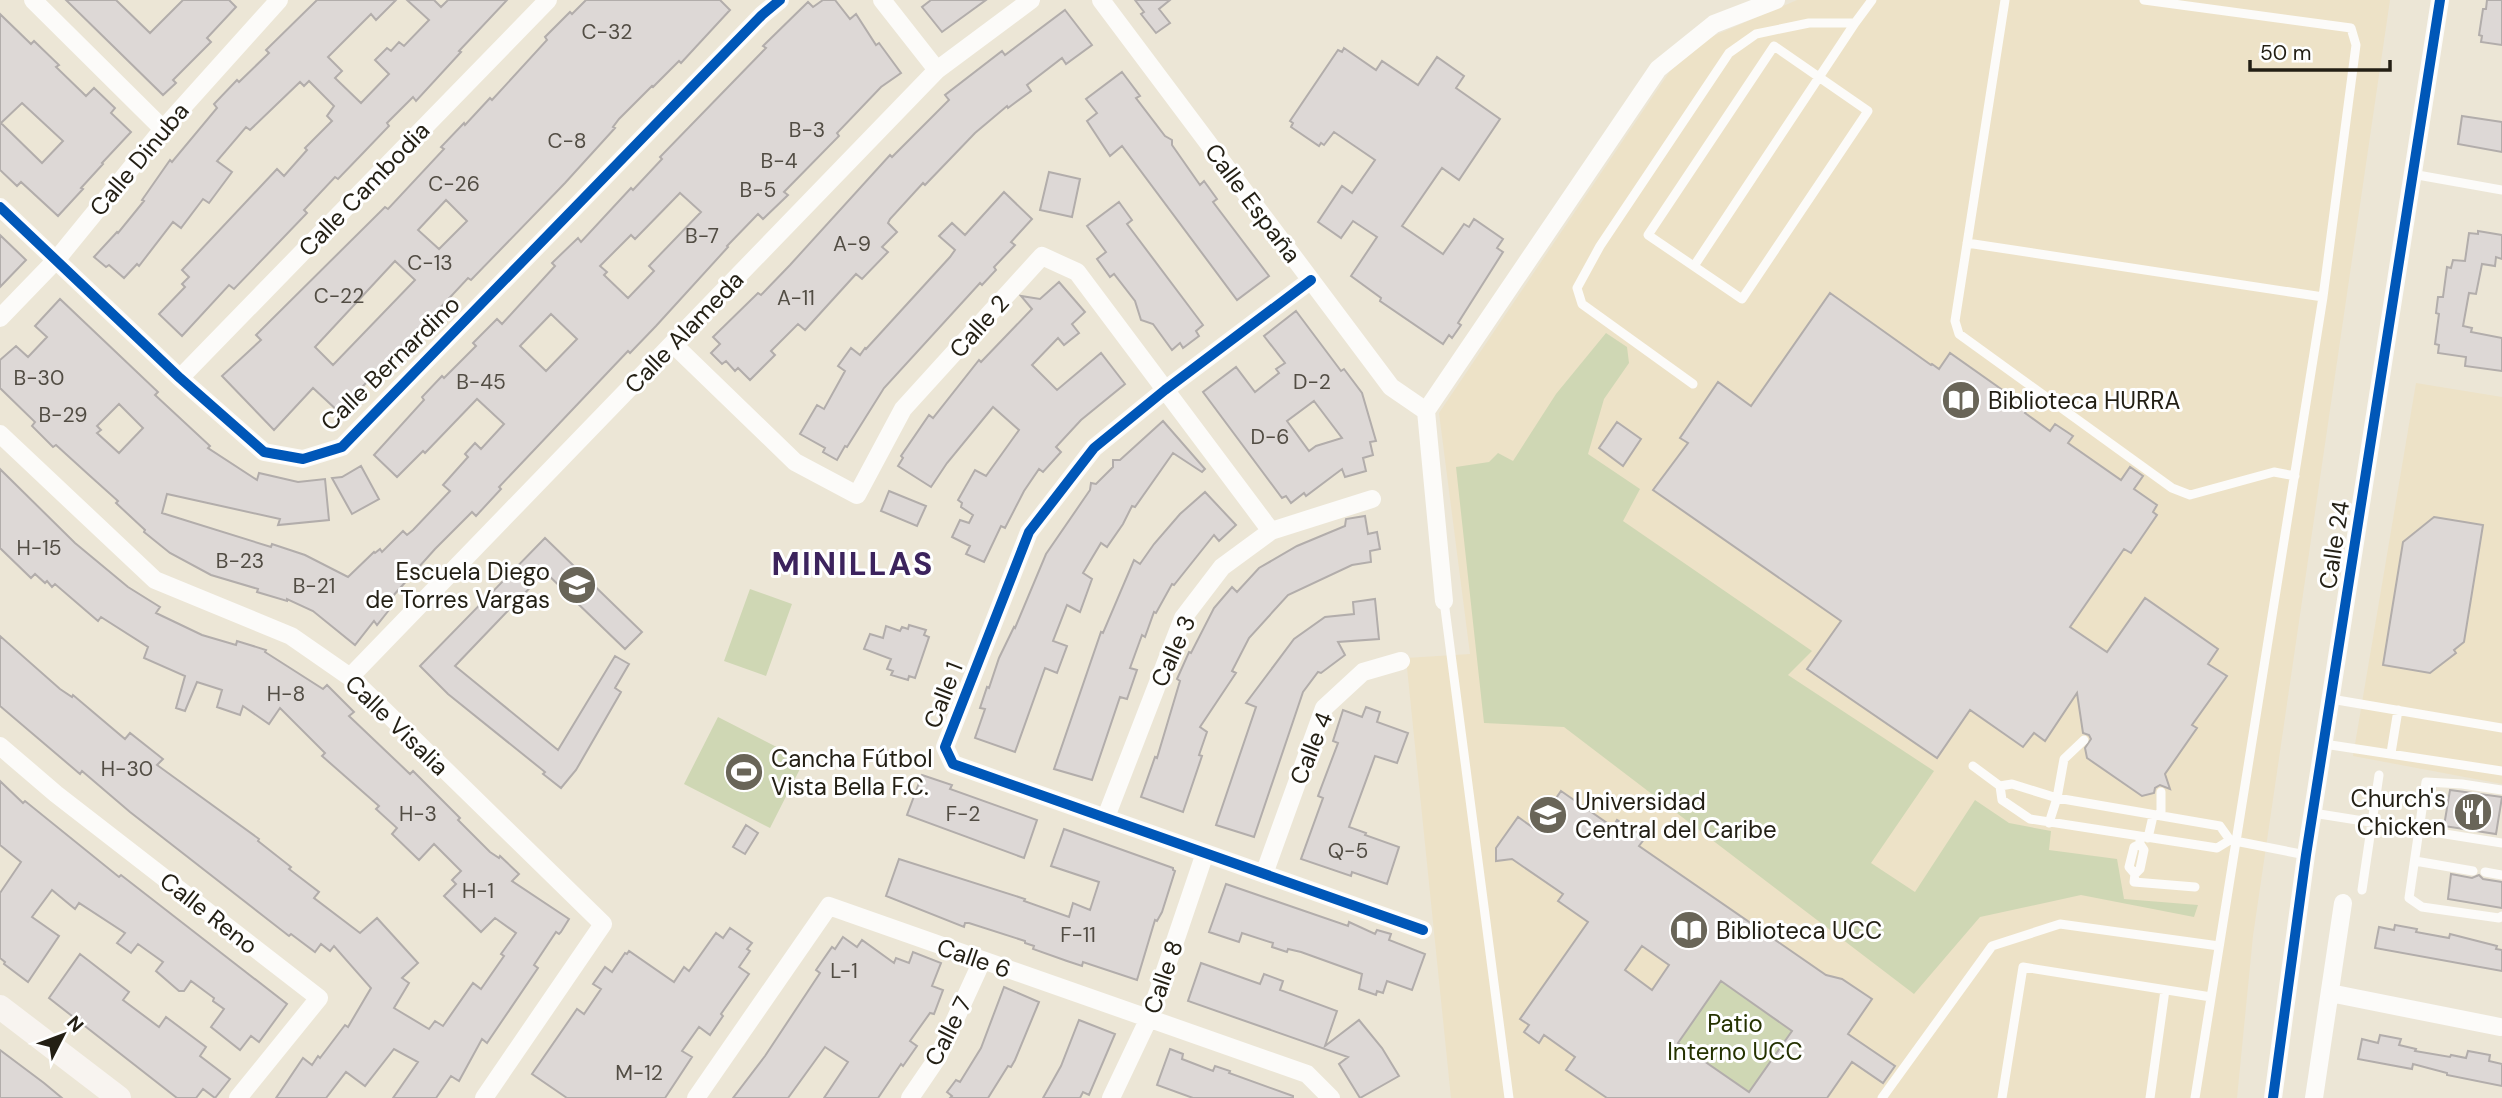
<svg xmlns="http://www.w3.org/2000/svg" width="2502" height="1098" font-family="'DM Sans',sans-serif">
<rect width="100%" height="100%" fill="#ece6d6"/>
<path fill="#ede2c7" d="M1797,0H2390L2253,936L2237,1098H1451L1406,658L1470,654L1439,413L1670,71L1711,37Z
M2416,383L2502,397V784L2353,756Z"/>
<path fill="#cfd7b4" d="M1606,333L1627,347L1629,363L1604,399L1588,454L1640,489L1623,521L1812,651L1788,675L1934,771L1871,863L1915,892L1975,800L2009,823L2051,831L2049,850L2117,859L2124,899L2198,905L2194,917L2081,895L1980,917L1914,994L1564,727L1484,723L1456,467L1489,462L1498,453L1513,461L1556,394Z
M750,589L792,604L766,676L724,661Z
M718,717L804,761L770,828L684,784Z
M1721,981L1792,1031L1749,1092L1678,1043Z"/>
<path fill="#ddd8d6" stroke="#b2adab" stroke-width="2" fill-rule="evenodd" d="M66,0H116L150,33L183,0H229L236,7L207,38L211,42L173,80L176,83L163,95Z
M317,0H396L376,20L371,14L328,57L342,71L335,78L361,103L389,74L375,60L387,48L391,51L399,42L404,46L429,20L407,0H434L441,7L448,0H507L459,51L461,52L416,101L413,97L387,123L389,126L364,152L338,179L335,177L304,210L307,213L234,289L229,285L182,336L159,314L185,287L182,284L189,277L182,270L277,169L284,176L307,150L305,148L332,121L327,116L334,106L309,81L304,86L300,82L250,130L246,127L217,161L232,172L209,203L203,199L181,228L173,222L139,266L137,264L124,278L109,265L106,267L94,257L117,232L118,233L144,201L142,200L170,160L172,162L217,108L214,104L237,80L239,82L269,53L266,50Z
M586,0H720L730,10L681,63L679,61L653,87L652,86L619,119L613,127L615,128L565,183L471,280L468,278L440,308L442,310L418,335L416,332L390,357L339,412L313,388L274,430L222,376L261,340L256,335L385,207L388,209L444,149L441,147L464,123L465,125L490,98L492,100L547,40L545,37L570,12L572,14ZM446,200L467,221L439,249L418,230ZM395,261L415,280L333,365L315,347Z
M823,0H835L850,19L856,14L876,45L879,43L901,73L881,87L837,133L839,136L784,192L788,195L763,219L758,214L727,246L728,247L656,326L630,353L628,351L499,487L501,489L476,516L472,512L435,549L384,606L389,610L377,625L374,621L355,645L313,611L287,599V601L257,592L258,589L211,575L170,553L144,532L145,530L116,503L118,501L89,475L56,445L53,447L32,426L35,422L0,388V360L16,346L28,357L47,337L35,326L60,299L158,392L155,395L210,446L208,448L257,480L259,473L298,482L325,479L329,520L278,525L280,519L167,494L162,513L271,547L272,544L305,555L348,577L374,552L375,553L380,549L382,552L403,531L407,535L413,530L450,491L443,485L468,457L465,454L475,443L481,449L504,424L477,399L425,453L423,451L397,477L374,455L424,400L422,397L442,376L444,378L476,346L473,343L497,319L502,324L555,266L552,263L578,238L581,242L631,188L633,190L662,159L660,157L766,48L763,46L808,2L813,7ZM680,193L701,212L649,266L654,271L628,298L604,275L607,272L600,266L631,235L635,239ZM551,314L577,339L546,371L520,346ZM119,404L143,428L119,453L97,433L101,430L97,426Z
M931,0H986L942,32L922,7Z
M1135,0H1170L1159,9L1170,23L1156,33L1141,14L1144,12Z
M2487,0H2502V45L2481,42L2482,36L2479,35L2483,9H2486Z
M1065,10L1092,45L1066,64L1062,58L1027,85L1031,91L1008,108L1007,106L975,133L925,185L923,183L890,219L888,223L897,232L882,247L888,252L862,279L856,274L805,330L798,324L771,351L775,355L750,380L738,368L735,371L726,361L722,364L711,353L720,344L713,337L758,293L761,295L790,265L890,155L892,157L949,100L945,95L1002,51L1005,55Z
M0,14L31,44L34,41L59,65L56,67L86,96L94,88L115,108L111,113L131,132L102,163L103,164L81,188L83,189L58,216L21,182L17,186L0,170ZM22,103L63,141L42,163L1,123Z
M1344,48L1376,70L1382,61L1418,85L1437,57L1464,76L1456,88L1500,119L1459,180L1442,168L1402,226L1443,254L1464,224L1469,227L1474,219L1503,239L1497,248L1503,252L1458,323L1461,325L1452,338L1449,335L1443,344L1380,301L1381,298L1351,276L1377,237L1353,221L1341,238L1318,222L1342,186L1352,193L1375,160L1334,132L1324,145L1321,143L1319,146L1291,127L1293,123L1290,121L1338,50L1342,52Z
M1122,72L1140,96L1136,98L1165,136L1172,140V145L1200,185L1204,181L1217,199L1213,202L1269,276L1237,300L1122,146L1110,156L1087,121L1097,113L1086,99Z
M2462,116L2502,122V152L2458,144Z
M1049,172L1080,179L1072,217L1040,210Z
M1004,192L1032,219L1011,242L1015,245L994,267L996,270L982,285L980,283L884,388L847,447L845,446L837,460L823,452L825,448L800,434L817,405L824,409L845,371L838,366L851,348L860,355L865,348L866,349L950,257L955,250L939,236L952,223L965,235Z
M1119,202L1132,220L1127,224L1203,325L1196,331L1199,336L1183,348L1180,343L1172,350L1153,324L1141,320L1135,301L1114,274L1110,277L1097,259L1106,252L1087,226Z
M2478,231L2502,235V259L2496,257L2495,266L2482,264L2476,294L2469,293L2463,326L2472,328L2471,332L2502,338V371L2465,366L2466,357L2438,353L2439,345L2435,344L2439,314L2436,313L2438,297H2443L2447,267L2451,268L2453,260L2465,261L2469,233L2478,234Z
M0,235L26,260L0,287Z
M1059,282L1085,312L1072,324L1079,333L1064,345L1058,338L1032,365L1057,390L1101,353L1125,384L1081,420L1056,447L1061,452L1043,472L1039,469L1024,491L1005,528L1001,526L984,562L966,554L970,546L952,537L960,520L969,523L973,515L961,507L962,503L958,500L975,470L986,476L1019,430L993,407L947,463L931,487L898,466L903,458L901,456L929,415L933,418L979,360L981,362L1032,309L1021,296L1040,299Z
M1830,293L1931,365L1932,364L1939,369L1950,353L2028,408L2025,413L2050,431L2055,424L2073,436L2068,443L2121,480L2130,467L2143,476L2134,489L2157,505L2153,512L2157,515L2131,553L2124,549L2070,627L2107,652L2145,598L2218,649L2208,664L2227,676L2192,725L2197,728L2165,774L2170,789L2160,785L2155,788L2154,793L2142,796L2087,758L2085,748L2091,739L2089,735L2083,733L2077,693L2045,741L2034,733L2023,747L1970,710L1937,758L1807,669L1841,621L1653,490L1688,443L1680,438L1718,382L1751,406Z
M1296,311L1341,371L1344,369L1362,393L1376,441L1370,442L1373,455L1363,458L1366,471L1345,477L1342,469L1306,496L1304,493L1291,503L1286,496L1282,498L1203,392L1236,367L1255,392L1279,373L1276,369L1285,363L1264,336ZM1314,401L1342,438L1316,446L1309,451L1287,421Z
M1163,421L1205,469L1202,472L1173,453L1135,507L1132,506L1123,524L1107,547L1101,543L1083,573L1092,579L1080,612L1067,605L1053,641L1067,646L1057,673L1045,668L1015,752L975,738L985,709L980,708L987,687L989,688L999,658L1014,627L1015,628L1046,554L1090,490L1091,483L1096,484L1113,467V460H1120Z
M1617,422L1641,439L1623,466L1599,448Z
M361,466L379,499L352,514L332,478L342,477Z
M0,469L75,543L128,587L160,607L156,613L202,635L236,645L237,641L266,650L265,652L323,689L327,685L354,712L349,716L410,774L413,771L460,818L458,820L490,852L499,858L500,856L519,874L512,881L569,919L561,932L559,934L556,932L534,965L538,968L487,1043L482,1039L459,1081L451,1076L436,1098H393L418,1062L394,1049L365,1086L346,1072L326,1098H276L303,1058L312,1065L318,1056L320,1058L345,1025L348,1027L371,988L334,946L330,951L321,944L315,952L291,934L289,936L130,812L82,771L80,774L0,706V636L60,689L72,697L73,695L125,739L130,733L163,759L157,765L259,839L258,841L291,867L289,869L319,892L314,898L360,933L377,918L418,963L402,978L409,983L394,1008L429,1029L435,1021L443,1026L473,983L481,989L504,956L501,954L516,933L495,918L481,932L444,896L456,884L452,880L461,871L434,844L419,860L392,834L397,828L376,809L379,806L322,756L325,753L280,708L269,724L243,706L240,715L217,707L222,690L197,682L185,711L176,708L185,676L144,658L148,647L101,617L98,621L55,584L52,587L47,581L45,583L35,574L31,578L0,548Z
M889,491L926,506L917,526L881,511Z
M1205,492L1236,525L1219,541L1214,535L1174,585L1172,584L1156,613L1154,612L1145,637L1142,635L1130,668L1137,670L1127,699L1120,697L1092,780L1054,769L1101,632L1103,633L1134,560L1140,564L1154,544L1180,514Z
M1365,516L1368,534L1377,532L1380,549L1370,551L1371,562L1352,565L1288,595L1249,638L1232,671L1236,673L1200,727L1207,732L1199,755L1202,756L1183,812L1141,797L1155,757L1157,758L1180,681L1177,679L1189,652L1191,653L1214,608L1232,587L1237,592L1259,568L1297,546L1345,526L1346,519Z
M2434,517L2483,525L2464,642L2454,650L2456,653L2430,673L2383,665L2403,542Z
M545,538L642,632L625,649L545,572L455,666L558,750L615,656L629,664L615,688L621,692L576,770L561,788L543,774L545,772L448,694L420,666Z
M1375,599L1379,639L1338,642L1345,655L1321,673L1318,672L1303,692L1254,837L1216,825L1256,707L1246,703L1294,639L1325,617L1354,614L1353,602Z
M909,625L926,630L924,635L929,637L915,678L909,676L908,680L891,675L893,671L887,669L891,659L864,649L870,634L883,638L886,626L900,631L902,627L908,629Z
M1366,707L1380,712L1377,722L1408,733L1397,763L1375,756L1349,827L1366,833L1365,835L1399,847L1387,884L1352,872L1351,876L1301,859L1323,798L1318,796L1338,743L1333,741L1343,710L1362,717Z
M922,775L952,785L950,789L1037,820L1024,858L907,815Z
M0,781L23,803L25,801L119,877L121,875L287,1004L259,1042L251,1036L240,1050L211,1027L224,1009L213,1001L214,998L191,981L184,991H179L156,971L163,962L138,944L131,953L117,943L125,933L79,903L75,909L52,890L32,917L59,936L28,982L4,964L5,962L0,958V893L21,862L0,845Z
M2450,790L2502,797L2496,834L2444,826Z
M1561,791L1613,827L1617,820L1645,838L1639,846L1826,975L1842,979L1872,999L1848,1034L1895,1066L1883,1083L1852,1062L1827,1098H1607L1566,1070L1575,1057L1544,1035L1539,1043L1524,1032L1529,1025L1520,1019L1588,922L1558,901L1563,894L1512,859L1496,861V848L1518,817L1535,829ZM1642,946L1669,965L1652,990L1625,970ZM1721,981L1792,1031L1749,1092L1678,1043Z
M746,825L758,833L745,854L733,847Z
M1064,829L1173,868V870L1175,871L1162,912L1157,921L1155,920L1137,980L1083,962L1082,966L1067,961L1033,949L1034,946L1025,943V941L969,923H965L964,927L886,896L899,859L1025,899L1024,901L1069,917L1073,903L1090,910L1099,882L1051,866Z
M2451,874L2472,878L2479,875L2483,879L2502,882V908L2448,899Z
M1226,884L1348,926L1349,922L1375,934L1377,930L1391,934L1389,940L1425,954L1412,990L1387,981L1383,993L1377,991L1376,995L1359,989L1362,974L1301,952L1288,949L1287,952L1272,947L1273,943L1242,933L1239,942L1209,932Z
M2395,925L2417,929L2416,932L2449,938L2450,934L2497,946L2496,949L2502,950V971L2375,948L2379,927L2394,930Z
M730,928L752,943L747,949L750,951L739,967L749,974L721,1014L723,1016L710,1035L699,1027L682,1051L692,1057L665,1098H567L532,1074L577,1009L584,1014L601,989L593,984L605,967L612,972L625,953L627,954L629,951L674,982L684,967L689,971L716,933L723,938Z
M843,937L857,947L862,940L894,963L896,958L909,963L913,952L941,963L932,986L943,990L934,1014L930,1013L910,1041L917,1046L903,1066L901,1064L878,1098H824L848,1062L825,1047L788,1098H733L765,1056L820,973L816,970L832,947L835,949Z
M80,954L129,992L123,1000L159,1027L166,1017L206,1047L200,1056L230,1079L215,1098L203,1089L196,1098H177L49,998Z
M1201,963L1260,984L1264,974L1283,981L1280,990L1337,1011L1325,1046L1359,1020L1382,1048L1399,1076L1360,1098L1339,1064L1348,1057L1188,1001Z
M1004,987L1039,1002L1015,1060L1011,1067L1008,1066L988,1098H950L952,1096L947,1092L956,1080L960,1082L981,1048Z
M1079,1020L1115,1034L1089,1095L1083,1092L1080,1098H1043L1061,1066Z
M2380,1035L2401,1039L2399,1045L2416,1049L2415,1051L2450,1057L2451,1055L2466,1058L2468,1051L2490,1055L2489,1061L2502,1064V1086L2447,1075V1073L2413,1064L2412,1069L2358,1059L2362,1039L2378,1043Z
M1170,1049L1183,1054L1182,1059L1213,1071L1215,1066L1230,1071L1229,1073L1293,1096V1098H1193L1157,1085Z
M0,1050L44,1083L62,1098H0Z"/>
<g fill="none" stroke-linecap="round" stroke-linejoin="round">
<path stroke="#fcfbf9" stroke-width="9" d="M2005,0L1955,321L1959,334L2172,488L2190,495L2274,472L2295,476
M2144,0L2351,28L2356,45L2323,297L2195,1098
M1774,46L1868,111L1742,299L1648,235Z
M2412,174L2502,190
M1967,243L2323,297
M1694,266L1855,23
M1693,384L1582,304L1577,288L1600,246L1729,53L1756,34L1809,23H1855L1872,0
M1444,601L1509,1098
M2331,699L2502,728
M2324,744L2502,771
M2391,753L2398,710
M1973,766L2000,786
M2502,790L2462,784L2426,782L2409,898L2422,907L2499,918L2502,916
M2161,792V816
M2313,813L2502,843
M2049,823L2057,798L2064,759L2084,740
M2148,838L2153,816
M2230,840L2217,848L2030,819L2002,800L2000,786L2012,784L2057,798L2220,826L2230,840L2306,855
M2140,844L2134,847L2129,867L2135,874L2134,882L2195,887
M2415,861L2473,871
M2485,872L2502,875
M2135,874L2140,869L2144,850L2140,844V838
M2362,890L2379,775
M1882,1098L1992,946L2060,924L2219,946
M2002,1098L2023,967L2211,997
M2150,1098L2165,990"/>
<path stroke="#fcfbf9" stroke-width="18" d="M33,0L163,129
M882,0L937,70
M1101,0L1391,387L1426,411L1444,601
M0,207L180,378L264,452L303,459L342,447L762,15L780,0
M1311,280L1165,390L1094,448L1029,532L945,747L953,764L1423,930
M0,318L57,259L163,129L279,0
M673,344L795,462L857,495L903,409L1042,256L1077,272L1271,531
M180,378L548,0
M1426,411L1658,69L1714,24L1776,0
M0,434L155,580L291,636L350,677L603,924L484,1098
M350,677L937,70L1031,0
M0,746L56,794L319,998L238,1098
M1106,817L1183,618L1222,567L1271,531L1372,499
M1264,874L1324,708L1363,672L1401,661
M2330,993L2500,1027
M696,1098L829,906L1307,1074L1331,1098
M910,1098L938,1057L982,961
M1111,1098L1149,1018L1205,853
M2273,1098L2306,855L2440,0
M2314,1098L2343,903"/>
<path stroke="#f8f4f0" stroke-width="24" d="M0,1007L119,1098"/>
<g stroke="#fff" stroke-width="15">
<path id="cycleway" d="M0,207L180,378L264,452L303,459L342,447L762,15L780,0
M1311,280L1165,390L1094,448L1029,532L945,747L953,764L1423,930
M2273,1098L2306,855L2440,0"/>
</g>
<use href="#cycleway" stroke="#0057b8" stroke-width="10"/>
</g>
<defs>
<g id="library-disc" transform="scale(2.0125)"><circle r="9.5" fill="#696558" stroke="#fff"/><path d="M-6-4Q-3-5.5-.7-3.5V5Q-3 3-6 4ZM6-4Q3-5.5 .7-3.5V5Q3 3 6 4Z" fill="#fff"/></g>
<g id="school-disc" transform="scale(2.0125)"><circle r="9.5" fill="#696558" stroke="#fff"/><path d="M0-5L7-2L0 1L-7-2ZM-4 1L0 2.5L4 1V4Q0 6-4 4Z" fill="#fff"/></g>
<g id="stadium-disc" transform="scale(2.0125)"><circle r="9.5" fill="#696558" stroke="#fff"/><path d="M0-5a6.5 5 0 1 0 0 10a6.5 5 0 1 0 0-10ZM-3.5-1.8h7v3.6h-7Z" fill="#fff"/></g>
<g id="restaurant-disc" transform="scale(2.0125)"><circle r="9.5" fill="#696558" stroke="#fff"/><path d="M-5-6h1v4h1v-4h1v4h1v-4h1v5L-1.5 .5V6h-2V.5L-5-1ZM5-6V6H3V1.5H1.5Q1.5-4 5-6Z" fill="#fff"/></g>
<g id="university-disc" transform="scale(2.0125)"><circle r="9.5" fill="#696558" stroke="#fff"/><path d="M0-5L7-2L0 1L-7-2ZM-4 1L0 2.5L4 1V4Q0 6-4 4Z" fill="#fff"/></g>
</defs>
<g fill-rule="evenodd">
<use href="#library-disc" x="1961" y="400"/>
<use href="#school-disc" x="577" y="585"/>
<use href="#stadium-disc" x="744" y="772"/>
<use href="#restaurant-disc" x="2473" y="812"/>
<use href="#university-disc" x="1548" y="815"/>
<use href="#library-disc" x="1689" y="930"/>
</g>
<g text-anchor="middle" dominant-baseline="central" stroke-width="6" stroke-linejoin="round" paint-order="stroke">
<g font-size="21" fill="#524d44">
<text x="607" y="32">C-32</text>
<text x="807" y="130">B-3</text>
<text x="567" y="141">C-8</text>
<text x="779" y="161">B-4</text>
<text x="454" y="184">C-26</text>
<text x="758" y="190">B-5</text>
<text x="702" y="236">B-7</text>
<text x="852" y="244">A-9</text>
<text x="430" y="263">C-13</text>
<text x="339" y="296">C-22</text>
<text x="796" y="298">A-11</text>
<text x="39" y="378">B-30</text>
<text x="481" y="382">B-45</text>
<text x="1312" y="382">D-2</text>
<text x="63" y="415">B-29</text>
<text x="1270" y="437">D-6</text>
<text x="39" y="548">H-15</text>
<text x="240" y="561">B-23</text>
<text x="314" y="586">B-21</text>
<text x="286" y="694">H-8</text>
<text x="127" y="769">H-30</text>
<text x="418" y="814">H-3</text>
<text x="963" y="814">F-2</text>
<text x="1348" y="851">Q-5</text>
<text x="478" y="891">H-1</text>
<text x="1078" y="935">F-11</text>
<text x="844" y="971">L-1</text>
<text x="639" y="1073">M-12</text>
</g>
<g font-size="24" fill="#231f14" stroke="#fff">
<text transform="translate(139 159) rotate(-50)">Calle Dinuba</text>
<text transform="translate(364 189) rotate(-46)">Calle Cambodia</text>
<text transform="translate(1253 203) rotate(53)">Calle España</text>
<text transform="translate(979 326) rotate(-48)">Calle 2</text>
<text transform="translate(684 332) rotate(-46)">Calle Alameda</text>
<text transform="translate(390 363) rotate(-44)">Calle Bernardino</text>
<text transform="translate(2334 545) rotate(-81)">Calle 24</text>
<text transform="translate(1173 651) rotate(-66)">Calle 3</text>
<text transform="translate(943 695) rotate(-69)">Calle 1</text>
<text transform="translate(397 725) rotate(44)">Calle Visalia</text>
<text transform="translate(1311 748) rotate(-68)">Calle 4</text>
<text transform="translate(209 913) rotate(38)">Calle Reno</text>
<text transform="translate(974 958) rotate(19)">Calle 6</text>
<text transform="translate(1163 977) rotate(-71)">Calle 8</text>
<text transform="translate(948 1031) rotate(-63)">Calle 7</text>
</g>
<g font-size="24" fill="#231f14" stroke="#fff" text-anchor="start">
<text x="1988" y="400">Biblioteca HURRA</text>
<text x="550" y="571" text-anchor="end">Escuela Diego<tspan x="550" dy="28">de Torres Vargas</tspan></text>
<text x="771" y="758">Cancha Fútbol<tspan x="771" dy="28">Vista Bella F.C.</tspan></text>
<text x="2446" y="798" text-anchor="end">Church's<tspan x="2446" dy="28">Chicken</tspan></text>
<text x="1575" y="801">Universidad<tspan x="1575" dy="28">Central del Caribe</tspan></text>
<text x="1716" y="930">Biblioteca UCC</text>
</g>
<g font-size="24" fill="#253200" stroke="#fff">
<text x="1735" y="1023">Patio<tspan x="1735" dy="28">Interno UCC</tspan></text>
</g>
<g font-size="32" font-weight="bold" letter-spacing="2" fill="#3c235d" stroke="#fff">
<text x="853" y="564">MINILLAS</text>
</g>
</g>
<g transform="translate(63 1035) rotate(48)" stroke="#ffffff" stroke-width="5" paint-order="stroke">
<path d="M0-5L12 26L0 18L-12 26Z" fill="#231f14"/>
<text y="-10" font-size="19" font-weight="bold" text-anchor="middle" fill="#231f14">N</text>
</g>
<path d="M2250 60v10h140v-10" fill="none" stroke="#231f14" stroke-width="3.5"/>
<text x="2260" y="60" font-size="21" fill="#231f14" stroke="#ffffff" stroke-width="5" paint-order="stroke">50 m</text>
</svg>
